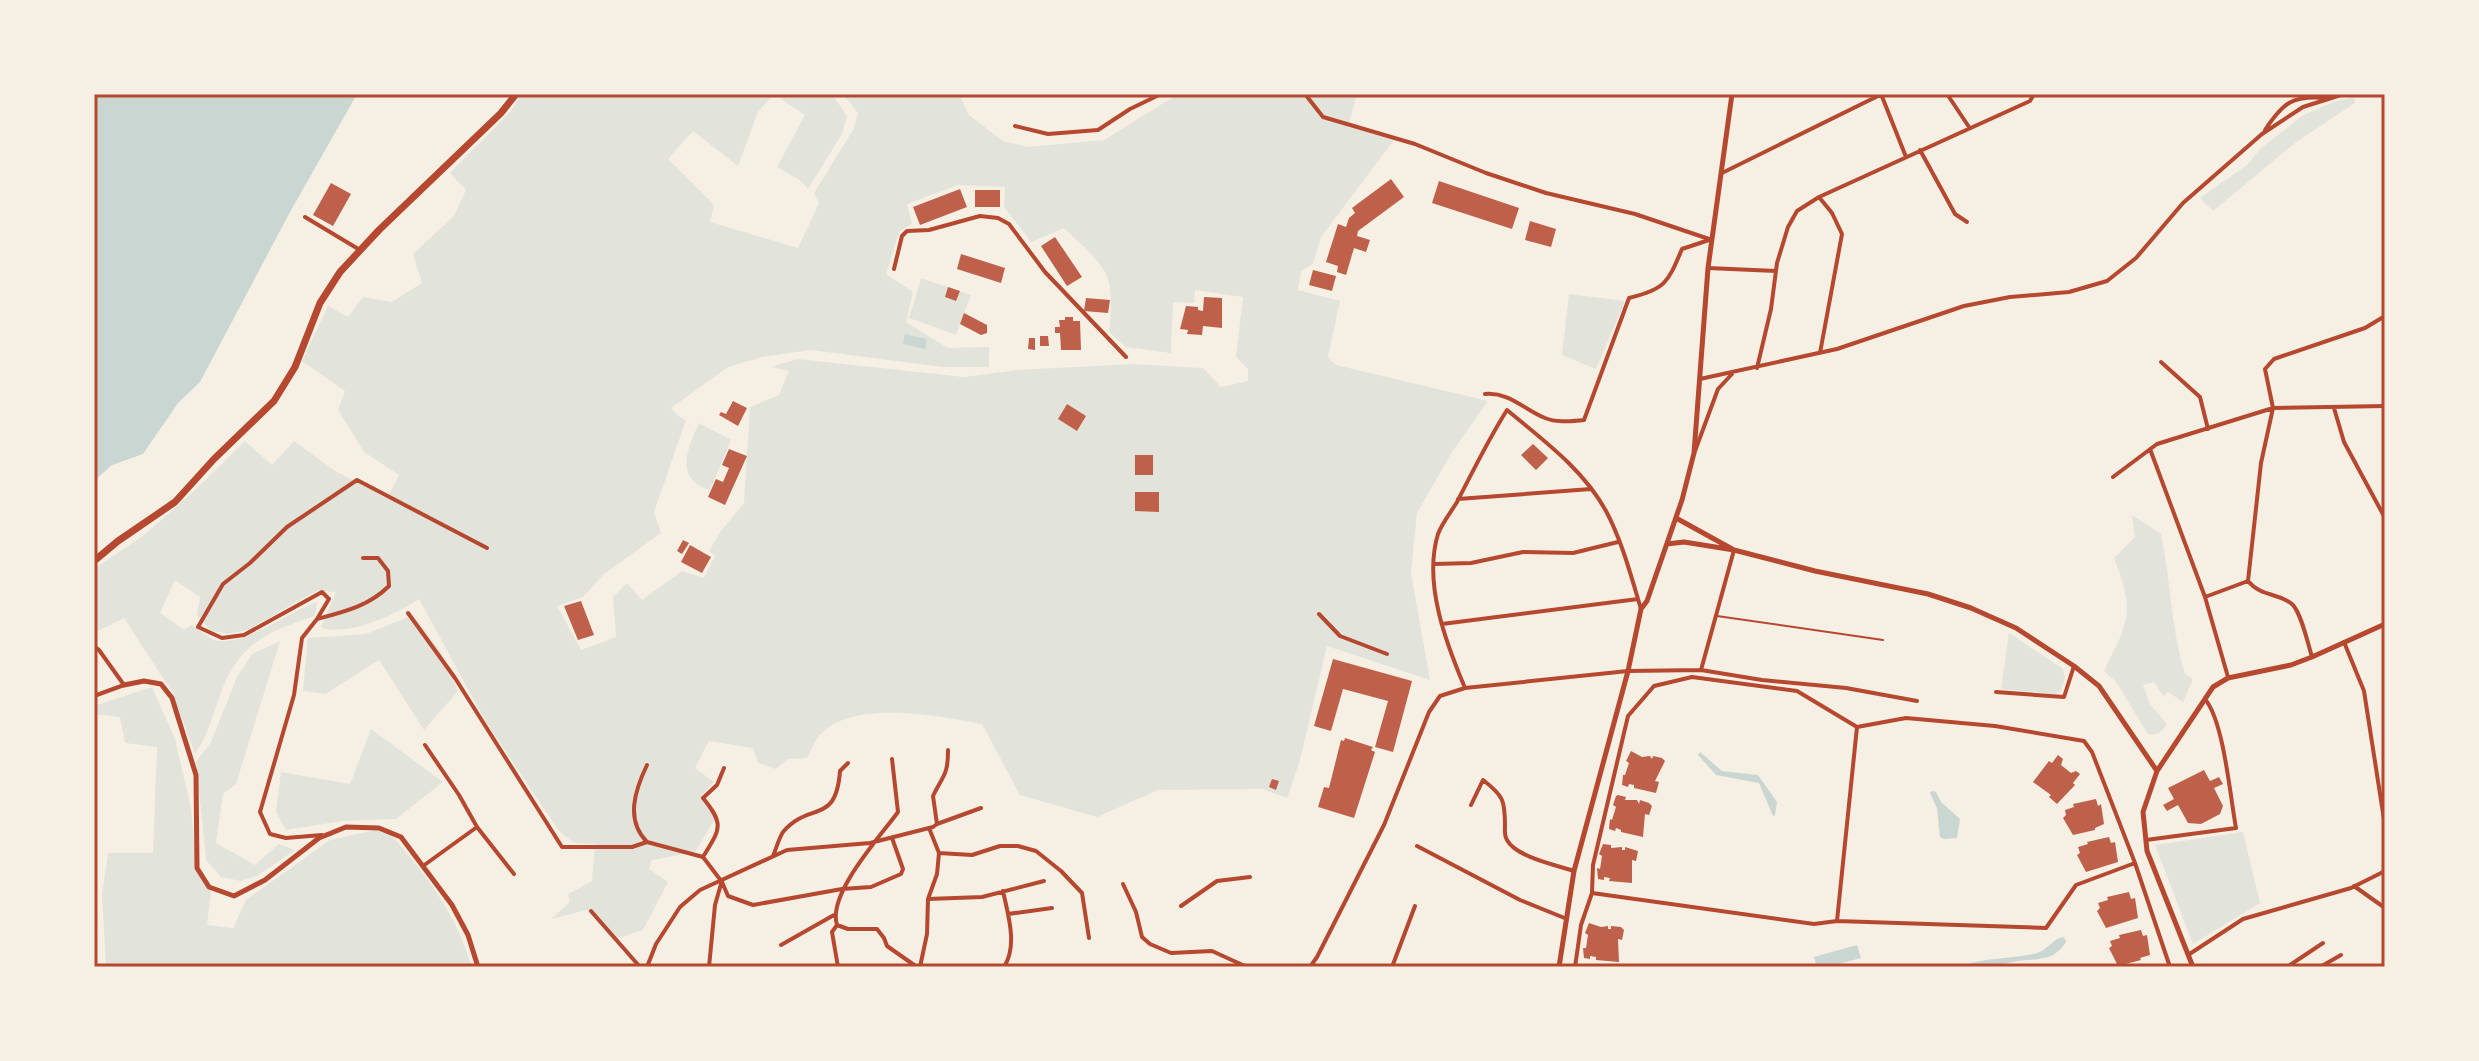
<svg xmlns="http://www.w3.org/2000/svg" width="2479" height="1061" font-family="Montserrat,sans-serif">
<rect width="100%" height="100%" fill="#f6efe4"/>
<path fill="#e2e4dc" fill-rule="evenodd" d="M521,94H832L847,116L842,134L808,189L800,180L777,167L805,115L774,94L758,112L738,166L693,131L668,159L714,205L710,222L798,248L819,203L814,193L853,130L858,113L843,94H959L969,115L1003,141L1028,147L1104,140L1178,94H1357L1348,127L1394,140L1321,237L1313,264L1301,271L1298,290L1340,301L1328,357L1336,365L1488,401L1452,452L1417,513L1411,573L1430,680L1327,646L1300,760L1287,798L1262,789L1158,790L1097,817L1020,795L982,724C939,716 851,698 819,736C814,742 811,751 807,758L788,759L776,769L758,763L753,748L709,741L695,768L714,782L702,795L717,816L695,852L652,860L649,869L668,882L643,930L612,940L587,910L551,919L570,902L568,894L592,881L595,844L574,843L559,831L486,722L419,599C398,614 345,638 321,627L336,592L316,591L247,630L227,634L210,630L197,615L200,597L175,580L160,613L184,630L191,625C198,629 205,635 212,639C239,651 289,611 317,602L315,616C273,630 243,640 224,685C214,709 210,732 195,754L172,692L124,618L94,633V569L144,535L191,494L245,441L272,465L294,441L335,471L387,498L399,475L364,452L338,410L345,391L302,361L328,306L348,317L363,297L392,302L422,283L413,254L454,216L466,190L450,173L511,111ZM958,185L1005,187L1004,207L1031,242L1064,228C1106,268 1116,271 1109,332L1126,347L1171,353L1173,302L1194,303L1195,290L1243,297L1236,357L1248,369V381L1221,387L1203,368L1131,364L1018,370L964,377L797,359L771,367L789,371L779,395L750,407L744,503L721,531L709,551L715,556L704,578L682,571L642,600L627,583L613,597L616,637L581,650L557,606L583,597L604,574L661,533L654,512L686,420L678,416L671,408L728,367L762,357L811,350L943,367H989V347L948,348L906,322L913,292L886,274L899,232L912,224L907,204Z
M2354,97L2355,103L2295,143L2213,211L2200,198L2247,165L2260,149L2302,116L2333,102Z
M921,278L971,295L956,335L909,318Z
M1569,294L1625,301L1596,369L1562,355Z
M699,423L731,440L710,490C673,479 688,447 699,423Z
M2132,515L2161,534C2171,581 2171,629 2185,674L2193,679L2183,702L2168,692L2163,696L2154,682L2143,685L2150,704L2167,724C2162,733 2158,735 2148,734L2116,682L2104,671C2129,621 2135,612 2114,558L2135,537Z
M413,615L439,649L458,691L424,730L379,660L325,694L303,691L308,638L366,634Z
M2009,633L2063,669L2065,679L2060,692L2055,694L2001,689Z
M280,641L236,784L223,794L216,843L255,865L279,844L295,850L257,876L241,881L221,877L206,860L196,762L211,742L237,677L252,654Z
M152,687L175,739L191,808L197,870L211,891L207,925L233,928L246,900L330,840L385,828C425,873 454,909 472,967H106L102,895L108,853H153L157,747L125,743L120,717L94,714V706Z
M371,729L443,782L396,819L342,821L286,830L276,812L281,772L350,784Z
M2243,832L2260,903L2193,944L2155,845Z"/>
<path fill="#c9d6d2" d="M94,94H357L290,212L200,382L178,403L143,454L112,465L94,481Z
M905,334L927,339L925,349L903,344Z
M1700,752L1722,771L1758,775L1777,802L1775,815L1773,816L1759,783L1716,775L1698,755Z
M1932,791L1936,792L1941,802L1960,819L1957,838L1944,839L1940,837L1937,808L1930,793Z
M2064,937L2066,942C2052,964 2035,957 2013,962C1995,966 1979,967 1960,967C1987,956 2011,960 2037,953C2049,949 2053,938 2064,937Z
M1857,945L1861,958L1828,967H1817L1814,957Z"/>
<path fill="#bf614a" d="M1391,179L1404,197L1358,231L1357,236L1370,240L1366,252L1354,248L1346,275L1337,272L1338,266L1326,262L1338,224L1346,227L1349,218L1355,213L1352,208Z
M1439,181L1519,208L1512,229L1432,203Z
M331,183L351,194L333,226L313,215Z
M960,189L967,207L920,225L913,207Z
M975,190H1000V207H975Z
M1530,221L1556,229L1551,247L1525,240Z
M1055,237L1082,277L1067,286L1041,246Z
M961,254L1005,268L1001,283L957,269Z
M1313,270L1336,276L1332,291L1309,285Z
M948,287L960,291L956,301L945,297Z
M1204,297L1222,298V328L1203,326L1202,335L1187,334L1188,330L1180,329L1186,306L1198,307V310L1203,311Z
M1086,298L1110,300L1108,313L1084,311Z
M964,313L987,325V333L981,335L960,324Z
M1065,317H1073V321H1080L1081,350H1061L1060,333H1055V327H1060L1059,320H1065Z
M1040,336H1048L1049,346H1040Z
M1029,338H1035V350L1028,349Z
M733,401L747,408L738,426L719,415L721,412L726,414Z
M1067,404L1086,416L1077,431L1058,419Z
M1533,444L1548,458L1536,470L1521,455Z
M729,449L747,456L725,505L708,497L716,479L723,482L729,468L722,465Z
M1135,455H1153V475H1135Z
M1135,492H1159V512L1135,511Z
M683,540L689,543L682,554L677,551Z
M690,545L711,557L702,573L681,562Z
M581,601L594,635L578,640L564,606Z
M1333,659L1412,681L1393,752L1375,747L1388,701L1343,689L1331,731L1314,726Z
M1345,738L1373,747L1371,750L1375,752L1354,818L1318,807L1324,787L1329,788L1341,740L1344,741Z
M1631,751L1642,757L1650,756L1652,759L1653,756L1662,758L1665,761L1655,781L1659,782L1656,793L1634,788V785L1629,784L1628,787L1622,785L1623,775H1625L1629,763L1626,761Z
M2058,755L2063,759L2061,765L2071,773L2076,771L2080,774L2073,783L2075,785L2057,804L2049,797L2051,795L2033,782L2049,761L2052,763Z
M2204,770L2210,781L2219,777L2223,784L2214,788L2223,806L2220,814L2201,824L2188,823L2178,805L2167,811L2163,805L2174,799L2168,788Z
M1272,779L1279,781L1276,790L1269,787Z
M1618,795L1626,797L1625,800H1637L1639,804L1640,800L1649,803L1652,806L1649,815L1645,814L1643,837L1621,832V830L1616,828L1615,831L1609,829L1610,819L1612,820L1616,807L1613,805L1616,796Z
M2096,799L2098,806L2101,804L2104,824L2095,828V830L2073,835L2063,818L2066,815L2065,810L2074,807L2073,804Z
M2109,837L2111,843L2115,842L2118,862L2086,872L2077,855L2080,853L2078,847L2088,844L2087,842Z
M1603,844L1611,845V848L1622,847V850H1625V847L1638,851L1636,861L1632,860V883L1609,881L1610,878L1604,877V880L1598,879L1597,868L1600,869L1602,856L1599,854Z
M2129,892L2131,899L2135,898L2138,918L2106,928L2097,911L2100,908L2098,903L2108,900L2107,897Z
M1589,923L1601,927L1608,926V929H1611V926L1621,927L1624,930L1622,940L1618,939L1619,962L1596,960V957L1590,956V959L1584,958L1583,948H1586L1588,935L1585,933Z
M2141,930L2143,936L2147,935L2150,955L2140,958L2141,960L2118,966L2109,948L2112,946L2110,941L2120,938L2119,935Z"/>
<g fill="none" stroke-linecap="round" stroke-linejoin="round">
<path stroke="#b5482f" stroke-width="2" d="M1717,616L1883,640"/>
<path stroke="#b5482f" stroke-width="4" d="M1305,94L1323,117L1415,144L1486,173L1546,193L1635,214L1712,240
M1881,94L1906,157
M1947,94L1969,127
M1015,126L1048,134L1098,130L1130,109L1161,94
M2265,130C2283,103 2292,95 2326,98
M1920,150L1955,214L1967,222
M1722,173L1882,94
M1819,197L1832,213L1842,234L1820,353
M305,217L360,250
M1708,268L1776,271
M894,269L902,236L907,231L929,230L980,216L998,218L1009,224L1045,272L1126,357
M2161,362L2200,397L2208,429
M1757,368L1771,309L1777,263L1788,227L1797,211L1819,197L2030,101L2034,94
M1700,379L1837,349L1964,306L2010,297L2069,292L2107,281L2136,258L2183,203L2262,134L2303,107L2344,94
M1485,394C1510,392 1523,409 1545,418C1557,423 1571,421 1584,420L1629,298C1666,289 1668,282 1682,249L1709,240
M2334,408L2344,442L2385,518
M2150,449L2205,597L2228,677
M1695,451L1718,389L1732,374
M2113,477L2157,444L2273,408L2385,406
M1458,499L1591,489
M363,558H378L388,571L389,586C369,606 344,612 317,619L329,599L322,592L244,635L222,638L198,627L223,584L250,563L287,527L357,480L487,548
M1435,564L1471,563L1523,552L1573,553L1618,542
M2205,597L2248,581
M408,613L455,678L562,847H632L647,842L703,857
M1319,614L1340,636L1387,654
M317,619L302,638L294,695L260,812L270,834L286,838L322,835
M1442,624L1638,599
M2344,642L2364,691L2385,826
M94,646L99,650L124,685L94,696
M2312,657C2308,644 2301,612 2292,604C2279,593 2261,597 2248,581L2261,463L2273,408L2265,369L2274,359L2365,328L2385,316
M1701,670L1734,550
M1465,688C1446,643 1423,583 1438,534C1442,523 1451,512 1457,502C1473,471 1488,440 1507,410C1543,440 1583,469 1606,511C1622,541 1631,576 1641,609
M1996,692L2064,697L2074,666
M425,745L459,795L477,827
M892,759L898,812C880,837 827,894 837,925L848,929H877L884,938L887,946L917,967
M647,765C635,790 625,820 647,842
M724,768L717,785L703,798C725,825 720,829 703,857L722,882L728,896L753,905L842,889L871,887L901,874L903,869L892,838
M1471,805L1483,780C1504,796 1505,801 1505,827C1505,832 1504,835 1507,840C1516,857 1556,865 1574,871
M937,824L981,808
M2146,840L2236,828C2230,796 2224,722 2205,699
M1417,846L1520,900L1567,919
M939,853L972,855L1000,846H1018L1036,851L1061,871L1082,893L1089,938
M773,856C776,849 779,838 783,832C809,801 836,826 840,771L848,763
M2135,863L2170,967
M423,866L477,827L514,874
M1123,884L1136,912L1142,937L1150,944L1171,953L1212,951L1247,967
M2354,886L2385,908
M1003,891C1008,915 1018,945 1004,967
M928,899L982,897L1044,881
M1181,906L1217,881L1250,877
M591,911L640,967
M1008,914L1052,908
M1837,921L2046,928L2076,885L2135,863L2092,752L2084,741L1995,726L1906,718L1857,727L1797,691L1692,677L1654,686L1628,716L1593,865L1592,893L1814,924L1837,921L1857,727
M837,925L832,932L838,967
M781,945L834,915
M2188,955L2243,919L2351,888L2383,872L2385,867
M647,967L656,944L680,907L700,890L787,850L870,843L933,827L937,824L933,796C943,775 948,776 948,750
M709,967L715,905L721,884
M920,967L927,934L928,899L937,874L939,853L929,828
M1310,967L1317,957L1384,825L1429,712L1440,696L1465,688L1628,671L1701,670L1762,680L1846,688L1917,701
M1392,967L1415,906
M1575,967L1581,925L1592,893
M2287,967L2323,943
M2320,967L2341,955"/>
<path stroke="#b5482f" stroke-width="5" d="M1667,544L1684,542L1734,550L1676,518
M1734,550L1815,571L1928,594L1971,608L2016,628L2074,666L2099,686L2157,771
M124,685L144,681L161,684L172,698L196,775L197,868L209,887L234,896L265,880L319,838L346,827L379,828L401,837L452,905L468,935L478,967
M1559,967L1574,871L1628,671L1641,609L1647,601L1682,500L1694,453L1708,268L1732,94
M2193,967L2147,851L2143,812L2157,771L2213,687L2228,678L2291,665L2312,657L2385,624"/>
<path stroke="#b5482f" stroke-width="7" d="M94,561L118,541L175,502L214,459L274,401L295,367L320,303L340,272L379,230L501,113L516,94"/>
</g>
<rect width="2479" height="1061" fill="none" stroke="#f6efe4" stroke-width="192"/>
<rect x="96" y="96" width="2287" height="869" fill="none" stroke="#b5482f" stroke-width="3"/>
</svg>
